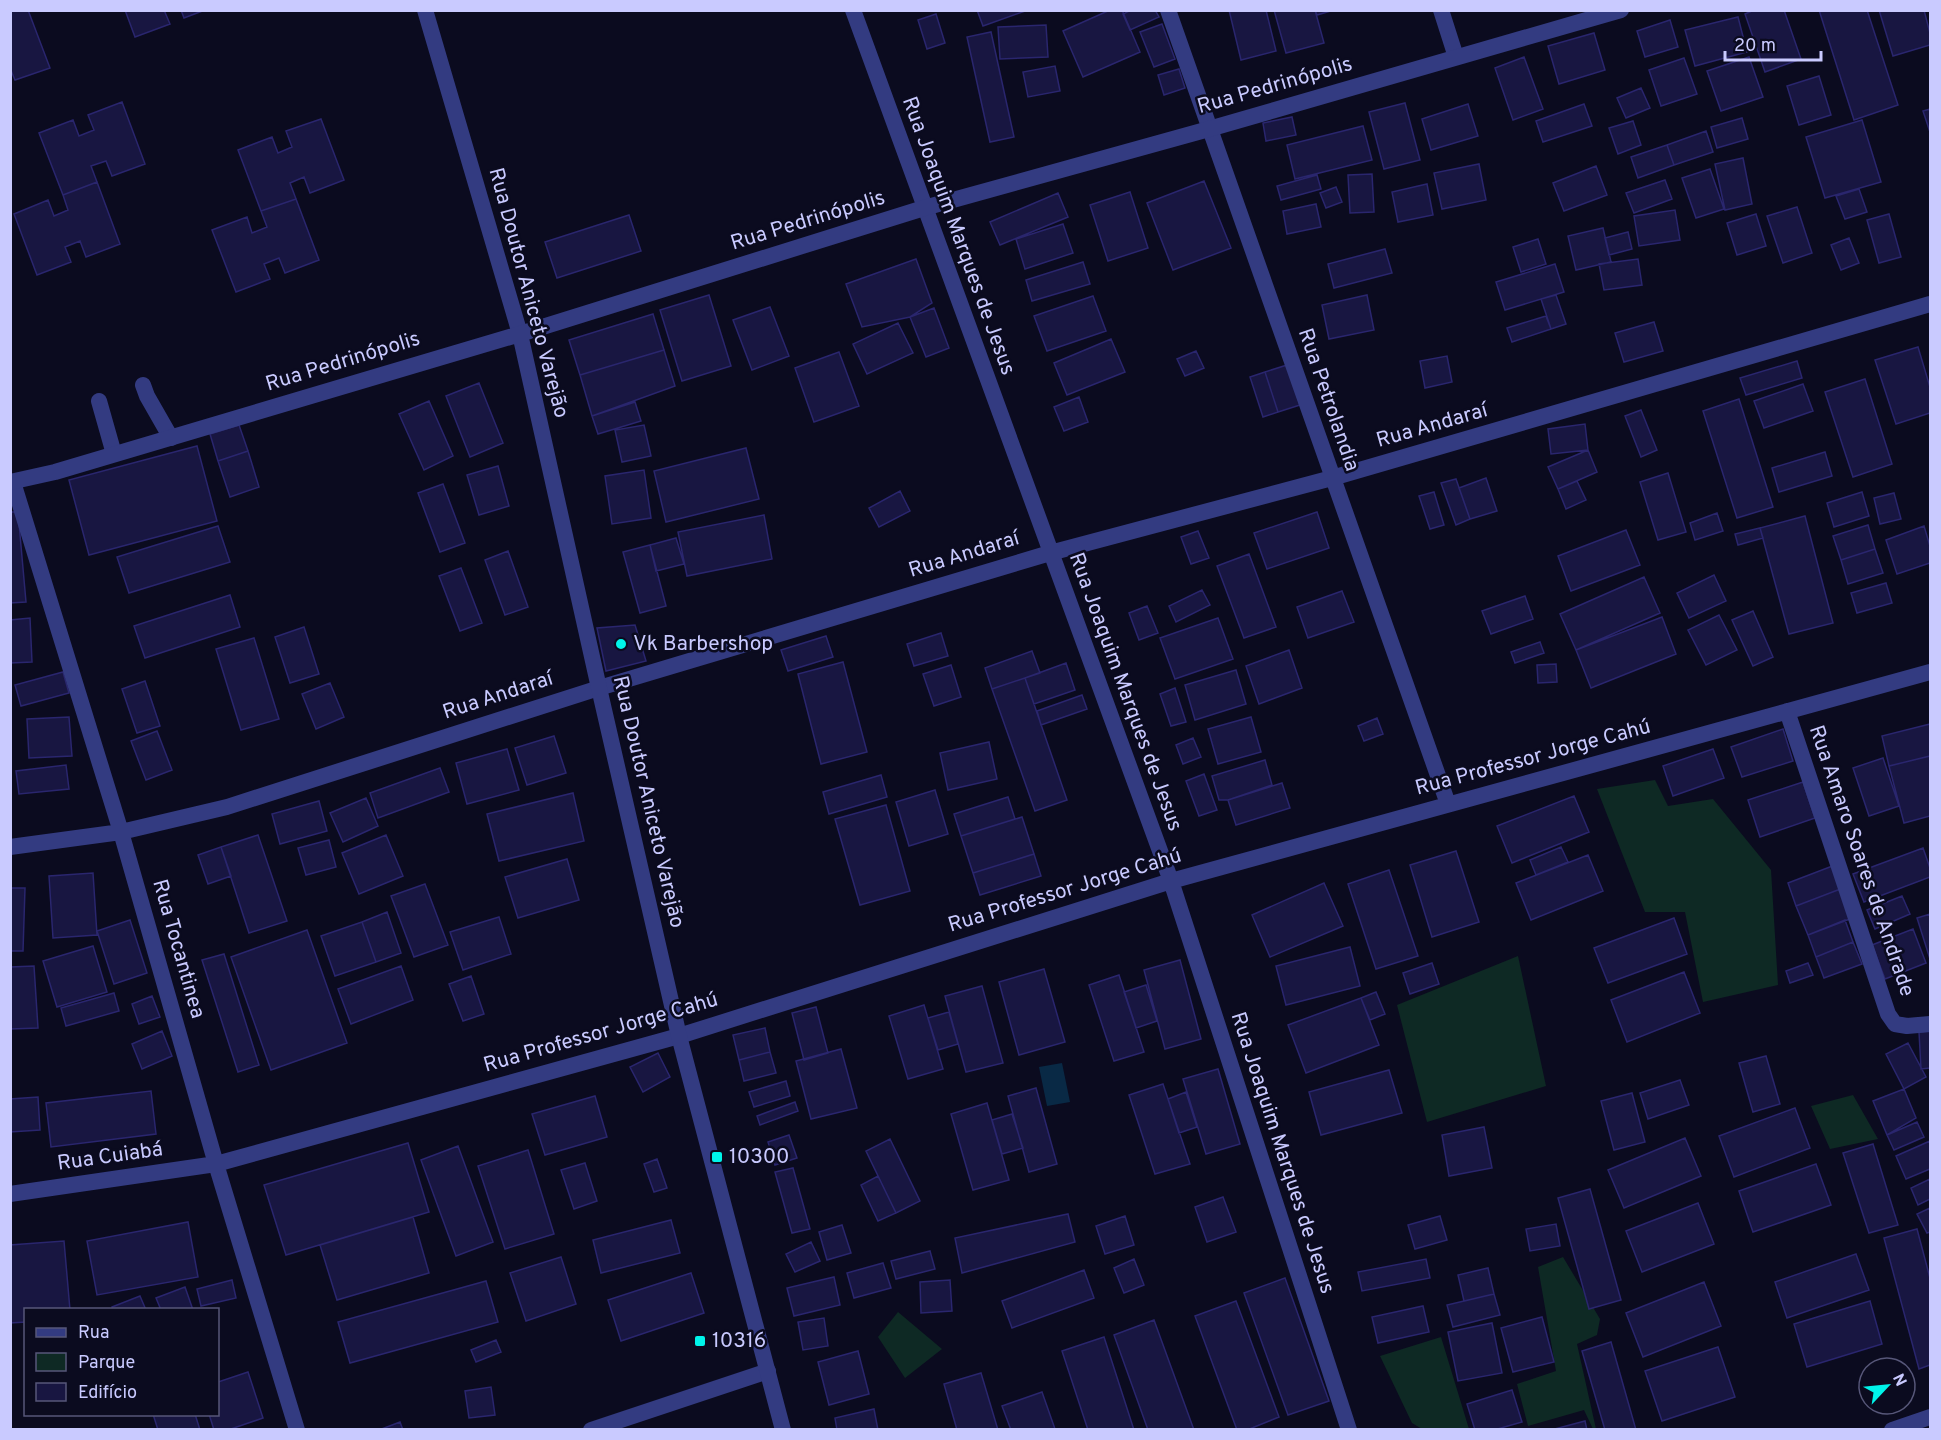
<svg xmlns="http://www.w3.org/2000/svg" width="1941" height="1440" font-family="Overpass,sans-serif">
<rect width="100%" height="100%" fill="#0b0b1f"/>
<path fill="#0e2924" d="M1655,780L1668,806L1713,799L1771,870L1778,985L1703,1002L1685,912H1645L1597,789Z
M1518,956L1546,1086L1427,1122L1397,1005Z
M1853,1095L1878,1139L1830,1149L1811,1106Z
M1563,1257L1600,1319L1597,1335L1577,1344L1596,1429H1593L1584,1410L1528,1426L1517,1384L1556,1371L1538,1267Z
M898,1312L942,1349L905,1378L878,1337Z
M1441,1337L1469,1429H1422L1412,1423L1380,1356Z"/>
<path fill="#092945" d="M1062,1063L1070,1102L1047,1106L1039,1067Z"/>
<path fill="#181641" stroke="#2a266e" stroke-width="1.5" d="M14,10H28L50,68L15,80L10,68V12Z
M125,10H164L170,24L135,37Z
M181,10H205L184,18Z
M977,10H1028L983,26Z
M1110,10H1122L1140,52L1083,77L1063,31Z
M1131,10H1155L1159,17L1130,30L1123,14Z
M1229,10H1266L1276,51L1241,60Z
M1274,10H1315L1324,43L1286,53Z
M1315,10H1334L1317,15Z
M1754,10H1784L1801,59L1765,72L1745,14Z
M1819,10H1867L1898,105L1854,120Z
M1879,10H1924L1930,33V45L1893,56Z
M936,14L945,43L927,49L918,20Z
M1738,17L1747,52L1695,66L1685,30Z
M1670,20L1678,47L1645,57L1637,31Z
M1162,24L1175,59L1154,67L1140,32Z
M1046,25L1048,57L1000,59L998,27Z
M991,32L1014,137L990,142L967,37Z
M1594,33L1605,70L1559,84L1548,46Z
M1524,57L1543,109L1513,120L1495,68Z
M1749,57L1763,97L1721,111L1707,71Z
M1684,58L1697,94L1661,106L1649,70Z
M1055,66L1060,91L1028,97L1023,72Z
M1179,69L1185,88L1164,95L1158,75Z
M1819,76L1831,115L1799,125L1787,86Z
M1641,88L1650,108L1626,118L1617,98Z
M122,102L145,164L112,176L106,161L91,166L97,182L63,195L39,133L73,120L79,136L94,130L88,115Z
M1405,103L1420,160L1384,169L1369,112Z
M1468,104L1478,136L1431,150L1422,119Z
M1584,104L1592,126L1543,142L1536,121Z
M1930,109V132L1923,111Z
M1292,117L1296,135L1266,141L1263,123Z
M1742,118L1748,139L1717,148L1711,127Z
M321,119L344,180L310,193L304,177L290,183L296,199L261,211L238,150L272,137L278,153L292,147L286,131Z
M1862,120L1881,182L1825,198L1806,137Z
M1633,121L1641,145L1618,154L1609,128Z
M1363,126L1372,160L1295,179L1287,145Z
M1706,131L1713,152L1674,165L1667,145Z
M1667,145L1674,165L1638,178L1631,157Z
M1743,158L1752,204L1725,210L1715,164Z
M1479,164L1486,200L1442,209L1434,173Z
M1596,166L1607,195L1564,211L1553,183Z
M1710,169L1724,209L1696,218L1682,178Z
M1372,174L1374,212L1350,213L1348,175Z
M1317,175L1321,189L1281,200L1277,186Z
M1665,180L1672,199L1634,213L1626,193Z
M1204,181L1231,248L1173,270L1147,203Z
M97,182L120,244L86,257L80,241L65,247L71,262L37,275L14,214L48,200L54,216L68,210L63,195Z
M1427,184L1433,215L1398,222L1392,192Z
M1336,187L1342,202L1326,208L1320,193Z
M1859,189L1867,212L1845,219L1836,196Z
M1130,192L1148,248L1108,261L1090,205Z
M1058,193L1068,217L1000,245L990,222Z
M296,199L319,260L285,273L279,258L264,264L270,279L236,292L212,230L247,217L252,233L267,227L261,211Z
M1316,204L1321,227L1287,234L1283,211Z
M1797,207L1812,253L1783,263L1767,216Z
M1675,210L1680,240L1639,246L1634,216Z
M1756,214L1766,246L1737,255L1727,223Z
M1889,214L1901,257L1879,263L1867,220Z
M629,215L641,251L557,278L545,242Z
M1063,224L1073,253L1025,269L1016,239Z
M1603,228L1611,262L1576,270L1568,236Z
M1628,232L1632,249L1609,255L1605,238Z
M1849,238L1859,263L1841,270L1831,245Z
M1538,239L1546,264L1521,272L1513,247Z
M1385,249L1392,273L1334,288L1328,264Z
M916,259L932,303L910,317L862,327L846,284Z
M1638,259L1642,285L1604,290L1599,264Z
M1083,262L1090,284L1032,301L1026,280Z
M1555,264L1564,292L1505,310L1496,282Z
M709,295L731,366L682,381L660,310Z
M1367,295L1374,330L1329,339L1322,305Z
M1556,295L1566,324L1551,329L1541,299Z
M1093,296L1106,331L1047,351L1034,316Z
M770,307L789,356L752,370L733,320Z
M934,308L949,348L926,357L910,317Z
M653,314L664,350L580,375L569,340Z
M1546,316L1551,329L1512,342L1507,328Z
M1654,322L1663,351L1624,362L1615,333Z
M898,323L913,353L867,374L853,344Z
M1111,339L1125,372L1067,395L1054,363Z
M1918,347L1930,387V413L1896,424L1875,360Z
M664,350L675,386L592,416L580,375Z
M1196,351L1204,368L1185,376L1177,359Z
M839,352L859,406L814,422L795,368Z
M1447,356L1452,382L1425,388L1420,361Z
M1797,361L1802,378L1746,395L1740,378Z
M1287,365L1300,405L1278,412L1265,372Z
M1265,372L1278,412L1263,417L1250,377Z
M1865,379L1892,464L1853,477L1825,392Z
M479,383L503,443L470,457L446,396Z
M1803,384L1813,411L1764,428L1754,401Z
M1079,397L1088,422L1064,431L1054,407Z
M1739,399L1773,507L1737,518L1703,411Z
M429,401L453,456L424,470L399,414Z
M635,402L641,421L598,434L592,416Z
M1641,410L1657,450L1641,457L1625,416Z
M1585,424L1588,450L1551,454L1548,429Z
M239,425L248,451L218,461L210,434Z
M644,425L651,456L622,462L615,430Z
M197,446L217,521L89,555L69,480Z
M746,448L759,499L666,522L654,471Z
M1588,450L1597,472L1558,489L1548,467Z
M248,451L259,487L230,497L218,461Z
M1825,452L1832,476L1779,492L1772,468Z
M498,466L509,506L479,515L467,475Z
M644,470L651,518L612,524L605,476Z
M1668,473L1686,532L1658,540L1640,482Z
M1486,478L1497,511L1470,519L1459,488Z
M1456,479L1470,519L1456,525L1441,483Z
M1577,481L1586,500L1566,509L1558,489Z
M443,484L465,543L440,552L418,493Z
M900,491L910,511L879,527L869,508Z
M1434,492L1444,525L1430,529L1419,496Z
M1862,492L1869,516L1834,527L1827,503Z
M1894,493L1901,519L1880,524L1874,498Z
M10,512H18L26,602L10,603Z
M1317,512L1329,548L1267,569L1254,533Z
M1717,513L1723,531L1695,540L1690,523Z
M764,515L772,559L687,576L678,532Z
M1805,516L1833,623L1789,634L1760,528Z
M1868,525L1875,549L1841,560L1833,536Z
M218,526L230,562L129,593L117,557Z
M1924,526L1930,546V563L1897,574L1886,540Z
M1760,528L1763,538L1738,545L1735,534Z
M1626,530L1640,565L1571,591L1558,556Z
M1198,531L1209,558L1191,564L1181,537Z
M676,538L684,564L656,571L650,545Z
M650,545L666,606L640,613L623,552Z
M1875,549L1883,573L1848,584L1841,560Z
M508,551L528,607L505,615L485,560Z
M1249,554L1276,627L1244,638L1217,566Z
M461,568L482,623L460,631L439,576Z
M1714,575L1726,601L1689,618L1677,593Z
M1644,577L1660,613L1576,650L1560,614Z
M1886,583L1892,603L1857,613L1851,593Z
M1202,590L1210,605L1176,622L1169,606Z
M1342,591L1354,622L1308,638L1297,607Z
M230,595L240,627L145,658L134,626Z
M1525,596L1533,619L1491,634L1482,611Z
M1147,606L1158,633L1139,640L1129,613Z
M1753,611L1773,657L1753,666L1732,620Z
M1719,615L1737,650L1706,665L1688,630Z
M1662,617L1676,654L1591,688L1576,650Z
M30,618L32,662L10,663V620Z
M1218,618L1233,659L1175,679L1160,638Z
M635,625L646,661L606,671L597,628Z
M304,627L319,674L290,683L275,637Z
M941,633L948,656L914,666L907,644Z
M826,636L833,657L788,671L781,650Z
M254,638L279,719L241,730L216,649Z
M1540,642L1544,653L1515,663L1511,652Z
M1289,650L1302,688L1259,704L1246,666Z
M1032,651L1040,673L992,689L985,668Z
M843,662L867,752L821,764L798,674Z
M1066,663L1075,690L1034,704L1025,678Z
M1556,664L1557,682L1538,683L1537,665Z
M951,665L961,697L934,706L923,674Z
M1236,670L1246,704L1195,720L1185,685Z
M63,672L69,693L21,706L15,685Z
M1025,678L1067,800L1035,811L992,689Z
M145,681L160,726L137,733L122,689Z
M330,683L344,717L316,729L302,694Z
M1175,688L1186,722L1171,726L1160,694Z
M1082,695L1087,709L1041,725L1037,711Z
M69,717L72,756L29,758L27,719Z
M1251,717L1261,752L1218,764L1208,729Z
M1377,718L1383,734L1364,741L1358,726Z
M1930,724V756L1889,766L1882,736Z
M1783,729L1793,761L1742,777L1731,747Z
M157,731L172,770L146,780L131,741Z
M554,736L566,773L527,785L515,748Z
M1193,738L1201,757L1183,764L1176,745Z
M989,742L997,779L948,790L940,753Z
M507,749L519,790L467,804L456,763Z
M1713,749L1724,778L1673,796L1663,766Z
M1930,756V816L1904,823L1889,766Z
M1883,758L1899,806L1869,816L1853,768Z
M1265,760L1272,785L1228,800H1219L1212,776Z
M66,765L69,789L19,794L16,771Z
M440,768L449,792L378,818L370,793Z
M1204,774L1217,810L1199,816L1186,781Z
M881,775L887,797L829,814L823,792Z
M1803,782L1815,818L1760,837L1748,800Z
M1282,783L1290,808L1236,825L1228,800Z
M935,790L948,834L909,846L896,802Z
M573,793L584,841L499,861L487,814Z
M1574,796L1589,832L1512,863L1497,826Z
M1008,797L1015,819L961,836L954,814Z
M366,798L378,826L343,842L330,813Z
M319,801L327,831L280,844L272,814Z
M886,805L910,891L860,905L835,819Z
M1022,817L1034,854L973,873L961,836Z
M258,835L287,921L249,933L221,847Z
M386,835L403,876L359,894L342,853Z
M329,840L336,867L306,875L298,848Z
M221,847L231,876L208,884L198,855Z
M1561,847L1568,862L1536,875L1530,860Z
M1923,848L1930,868V877L1864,902L1853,874Z
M1456,851L1479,922L1432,937L1410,865Z
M1034,854L1041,876L980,895L973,873Z
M1588,855L1603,891L1531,920L1516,883Z
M567,859L579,900L518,918L505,877Z
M1835,865L1843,888L1796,906L1788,883Z
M1389,870L1418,956L1376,969L1348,884Z
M93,873L97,935L53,938L49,876Z
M1324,883L1343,926L1270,957L1252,915Z
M425,884L448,945L414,957L391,896Z
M10,888H25L23,951H10Z
M1843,888L1855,917L1808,935L1796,906Z
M1902,896L1910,914L1875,929L1867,910Z
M387,912L401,953L376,962L362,922Z
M1930,914V959L1917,918Z
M499,917L511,954L463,970L450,932Z
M1674,918L1687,954L1608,983L1594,948Z
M130,920L147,973L114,984L97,931Z
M1845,920L1853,942L1816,957L1808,935Z
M362,922L376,962L335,976L321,936Z
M1913,929L1926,963L1885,979L1872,945Z
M307,930L347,1043L271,1070L231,957Z
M1853,942L1862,964L1824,978L1816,957Z
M93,946L107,992L57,1007L43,961Z
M1350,947L1360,986L1286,1005L1276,966Z
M224,954L259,1065L238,1072L202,960Z
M1180,960L1201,1039L1165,1049L1144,970Z
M1432,963L1439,984L1410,994L1403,973Z
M1808,963L1813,975L1790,983L1786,971Z
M34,966L38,1028L10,1029V967Z
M401,966L413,1000L351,1024L338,989Z
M1044,969L1065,1042L1019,1055L999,982Z
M1684,972L1700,1013L1627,1042L1611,1000Z
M1119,975L1144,1052L1114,1061L1089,985Z
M471,976L484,1014L463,1021L449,984Z
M1146,985L1157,1021L1136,1028L1124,992Z
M982,986L1003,1063L966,1072L945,996Z
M1376,992L1385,1014L1370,1020L1361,998Z
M114,993L119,1011L66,1026L61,1008Z
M152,996L160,1017L139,1024L132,1004Z
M1361,998L1379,1045L1306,1073L1288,1025Z
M924,1005L943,1069L908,1079L889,1016Z
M816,1007L828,1053L804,1060L792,1013Z
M949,1012L958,1044L938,1050L928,1018Z
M765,1028L770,1052L739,1060L733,1035Z
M162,1031L172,1056L142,1069L132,1044Z
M1930,1031V1068L1921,1069L1919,1032Z
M1908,1043L1926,1077L1904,1089L1886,1054Z
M841,1049L857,1108L811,1119L796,1061Z
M770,1052L776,1073L744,1081L739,1060Z
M658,1053L670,1077L643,1092L630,1067Z
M1766,1056L1780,1104L1753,1112L1739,1063Z
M1218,1069L1240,1144L1206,1154L1183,1079Z
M1389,1070L1402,1113L1321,1135L1309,1092Z
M1680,1080L1689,1105L1648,1119L1640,1093Z
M786,1081L790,1096L754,1107L749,1092Z
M1163,1084L1190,1164L1155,1174L1129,1095Z
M1036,1088L1057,1164L1029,1172L1008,1096Z
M1904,1089L1916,1118L1887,1135L1873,1101Z
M151,1091L156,1134L51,1147L46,1103Z
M1186,1092L1197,1127L1179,1133L1168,1099Z
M1632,1093L1645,1142L1614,1150L1601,1101Z
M595,1096L607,1137L545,1155L532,1114Z
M38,1097L40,1130L10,1132V1099Z
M795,1102L798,1111L760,1125L757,1116Z
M987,1103L1009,1180L973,1190L951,1114Z
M1795,1108L1810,1148L1734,1177L1719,1136Z
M1012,1114L1023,1148L1002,1154L992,1120Z
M1917,1122L1924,1137L1894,1150L1887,1135Z
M1484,1127L1492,1168L1449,1176L1442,1135Z
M789,1135L797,1158L775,1165L768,1142Z
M1685,1138L1701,1176L1624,1208L1608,1170Z
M890,1139L920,1201L896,1213L866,1151Z
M1930,1141V1169L1906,1179L1896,1156Z
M408,1143L429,1212L286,1255L264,1185Z
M1873,1144L1898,1225L1869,1233L1843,1153Z
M458,1146L493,1242L456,1256L421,1160Z
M528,1150L554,1234L505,1249L478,1166Z
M657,1159L667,1188L654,1192L644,1164Z
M585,1163L597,1201L574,1209L561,1170Z
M1816,1164L1831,1205L1753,1232L1739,1191Z
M793,1168L810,1229L792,1233L775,1172Z
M878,1176L896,1213L878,1221L861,1185Z
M1930,1179V1199L1918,1205L1911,1188Z
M1590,1189L1621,1300L1589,1309L1558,1198Z
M1223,1197L1236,1232L1207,1242L1195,1207Z
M1698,1203L1714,1244L1642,1272L1626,1231Z
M1930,1208V1232L1927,1233L1917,1214Z
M1068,1214L1075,1242L962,1273L955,1238Z
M1125,1216L1134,1245L1105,1254L1096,1226Z
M1440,1216L1447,1240L1415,1249L1408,1225Z
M413,1217L429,1273L337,1300L320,1245Z
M671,1220L680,1253L601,1273L593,1240Z
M188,1222L198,1277L97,1295L87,1241Z
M1556,1224L1560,1246L1530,1251L1526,1229Z
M842,1225L851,1253L827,1260L819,1232Z
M1917,1229L1930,1278V1365L1919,1369L1884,1238Z
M64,1241L70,1310H26V1322L10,1323V1245Z
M811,1242L820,1261L795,1272L786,1254Z
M930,1251L935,1269L896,1279L891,1261Z
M1856,1254L1869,1290L1787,1318L1775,1282Z
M561,1257L576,1304L526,1321L510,1273Z
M1134,1259L1144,1285L1124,1293L1114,1268Z
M1426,1259L1430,1278L1362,1291L1358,1272Z
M883,1263L891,1288L854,1298L847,1273Z
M1488,1268L1494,1294L1464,1301L1458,1275Z
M1084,1270L1094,1298L1012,1328L1002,1301Z
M691,1273L704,1313L621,1341L608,1300Z
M834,1277L840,1305L794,1316L787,1288Z
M1285,1278L1329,1401L1288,1415L1244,1293Z
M232,1280L236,1298L201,1306L197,1289Z
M950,1280L952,1311L921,1313L920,1282Z
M486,1281L498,1322L350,1363L338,1322Z
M1704,1282L1721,1326L1643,1357L1626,1313Z
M185,1287L193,1310H161L156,1298Z
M1494,1294L1500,1315L1453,1327L1447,1305Z
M140,1296L146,1310H113L112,1307Z
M1236,1301L1279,1417L1247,1430H1237L1195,1316Z
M1870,1301L1882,1344L1807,1367L1794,1324Z
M1423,1306L1429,1332L1378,1343L1372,1317Z
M1542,1317L1554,1362L1513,1372L1501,1328Z
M824,1318L828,1346L803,1350L798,1322Z
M1154,1320L1194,1430H1148L1114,1335Z
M1492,1323L1502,1373L1458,1381L1448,1332Z
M1104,1337L1134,1430H1088L1062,1351Z
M496,1340L501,1352L476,1362L471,1350Z
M1611,1342L1636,1430H1605L1582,1351Z
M1718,1347L1735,1397L1662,1421L1645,1371Z
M858,1351L869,1394L829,1405L818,1362Z
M248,1372L263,1418L228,1430H214L209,1414H218V1382Z
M981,1373L998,1430H957L944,1384Z
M491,1387L495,1415L469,1418L465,1391Z
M1512,1390L1522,1422L1494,1430H1475L1467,1404Z
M1042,1392L1055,1429L1011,1430L1002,1406Z
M874,1409L878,1430H837L835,1418Z
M153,1414H195L200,1430H158Z
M1585,1421L1587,1430H1551Z
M400,1422L403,1430H379Z"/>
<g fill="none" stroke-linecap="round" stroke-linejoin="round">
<path stroke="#333b81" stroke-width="16" d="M425,10L520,334
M853,10L1171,881L1349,1430
M1168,10L1448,804
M1441,10L1456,57
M143,385L147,396L171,438
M99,401L114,454
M13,482L121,832L216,1164L297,1430
M1787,711L1888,1014L1895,1024L1907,1026L1930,1024
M10,847L121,832L227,807L599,688L1050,553L1332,478L1930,304
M10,1194L216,1164L679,1036L1171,881L1930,672
M591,1430L768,1371
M1892,1430L1930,1417"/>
<path stroke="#333b81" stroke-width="16" d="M520,334L599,688L679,1036L783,1430
M10,482L55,472L520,334L924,208L1209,129L1621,10"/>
</g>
<g fill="#00f4ea" stroke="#0b0b1f" stroke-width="2">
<circle cx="621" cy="644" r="6"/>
<rect x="711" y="1151" width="12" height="12" rx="3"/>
<rect x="694" y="1335" width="12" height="12" rx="3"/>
</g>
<g text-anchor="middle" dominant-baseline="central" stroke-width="5" stroke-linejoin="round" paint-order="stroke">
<g font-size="21" fill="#c9caff" stroke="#0b0b1f">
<text transform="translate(1275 86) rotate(-16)">Rua Pedrinópolis</text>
<text transform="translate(808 221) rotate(-17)">Rua Pedrinópolis</text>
<text transform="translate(958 236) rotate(70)">Rua Joaquim Marques de Jesus</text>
<text transform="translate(528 293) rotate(75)">Rua Doutor Aniceto Varejão</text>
<text transform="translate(343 362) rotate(-17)">Rua Pedrinópolis</text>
<text transform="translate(1328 400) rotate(71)">Rua Petrolandia</text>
<text transform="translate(1432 426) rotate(-16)">Rua Andaraí</text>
<text transform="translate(964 555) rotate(-17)">Rua Andaraí</text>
<text transform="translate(1125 692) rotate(70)">Rua Joaquim Marques de Jesus</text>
<text transform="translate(498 696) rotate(-18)">Rua Andaraí</text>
<text transform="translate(1533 758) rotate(-15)">Rua Professor Jorge Cahú</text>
<text transform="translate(648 802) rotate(77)">Rua Doutor Aniceto Varejão</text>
<text transform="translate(1861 861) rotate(71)">Rua Amaro Soares de Andrade</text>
<text transform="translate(1065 891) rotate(-17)">Rua Professor Jorge Cahú</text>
<text transform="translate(178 949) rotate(74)">Rua Tocantinea</text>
<text transform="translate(601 1033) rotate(-16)">Rua Professor Jorge Cahú</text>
<text transform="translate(1282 1153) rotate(72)">Rua Joaquim Marques de Jesus</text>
<text transform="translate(110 1157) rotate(-8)">Rua Cuiabá</text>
</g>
<g font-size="21" fill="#c9caff" stroke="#0b0b1f" text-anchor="start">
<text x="633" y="644">Vk Barbershop</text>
<text x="729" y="1157">10300</text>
<text x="712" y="1341">10316</text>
</g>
</g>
<rect width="1941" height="1440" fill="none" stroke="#c9caff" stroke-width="24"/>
<rect x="24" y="1308" width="195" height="108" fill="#0b0b1f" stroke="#575779" stroke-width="1.5"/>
<rect x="36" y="1328" width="30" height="9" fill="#333b81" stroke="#575779" stroke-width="1.5"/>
<text x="78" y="1338" font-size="18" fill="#c9caff">Rua</text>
<rect x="36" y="1353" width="30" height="18" fill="#0e2924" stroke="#575779" stroke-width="1.5"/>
<text x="78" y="1368" font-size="18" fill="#c9caff">Parque</text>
<rect x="36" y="1383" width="30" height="18" fill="#181641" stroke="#575779" stroke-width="1.5"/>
<text x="78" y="1398" font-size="18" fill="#c9caff">Edifício</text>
<g transform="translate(1887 1386) rotate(64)"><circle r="28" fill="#0b0b1f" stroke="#575779" stroke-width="1.5"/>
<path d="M0-4.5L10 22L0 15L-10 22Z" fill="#00f4ea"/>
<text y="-9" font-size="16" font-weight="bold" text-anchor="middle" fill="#c9caff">N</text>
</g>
<path d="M1725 51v9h96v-9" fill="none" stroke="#c9caff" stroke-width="3"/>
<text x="1734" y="51" font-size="18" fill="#c9caff" stroke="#0b0b1f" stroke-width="4.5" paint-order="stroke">20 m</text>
</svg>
